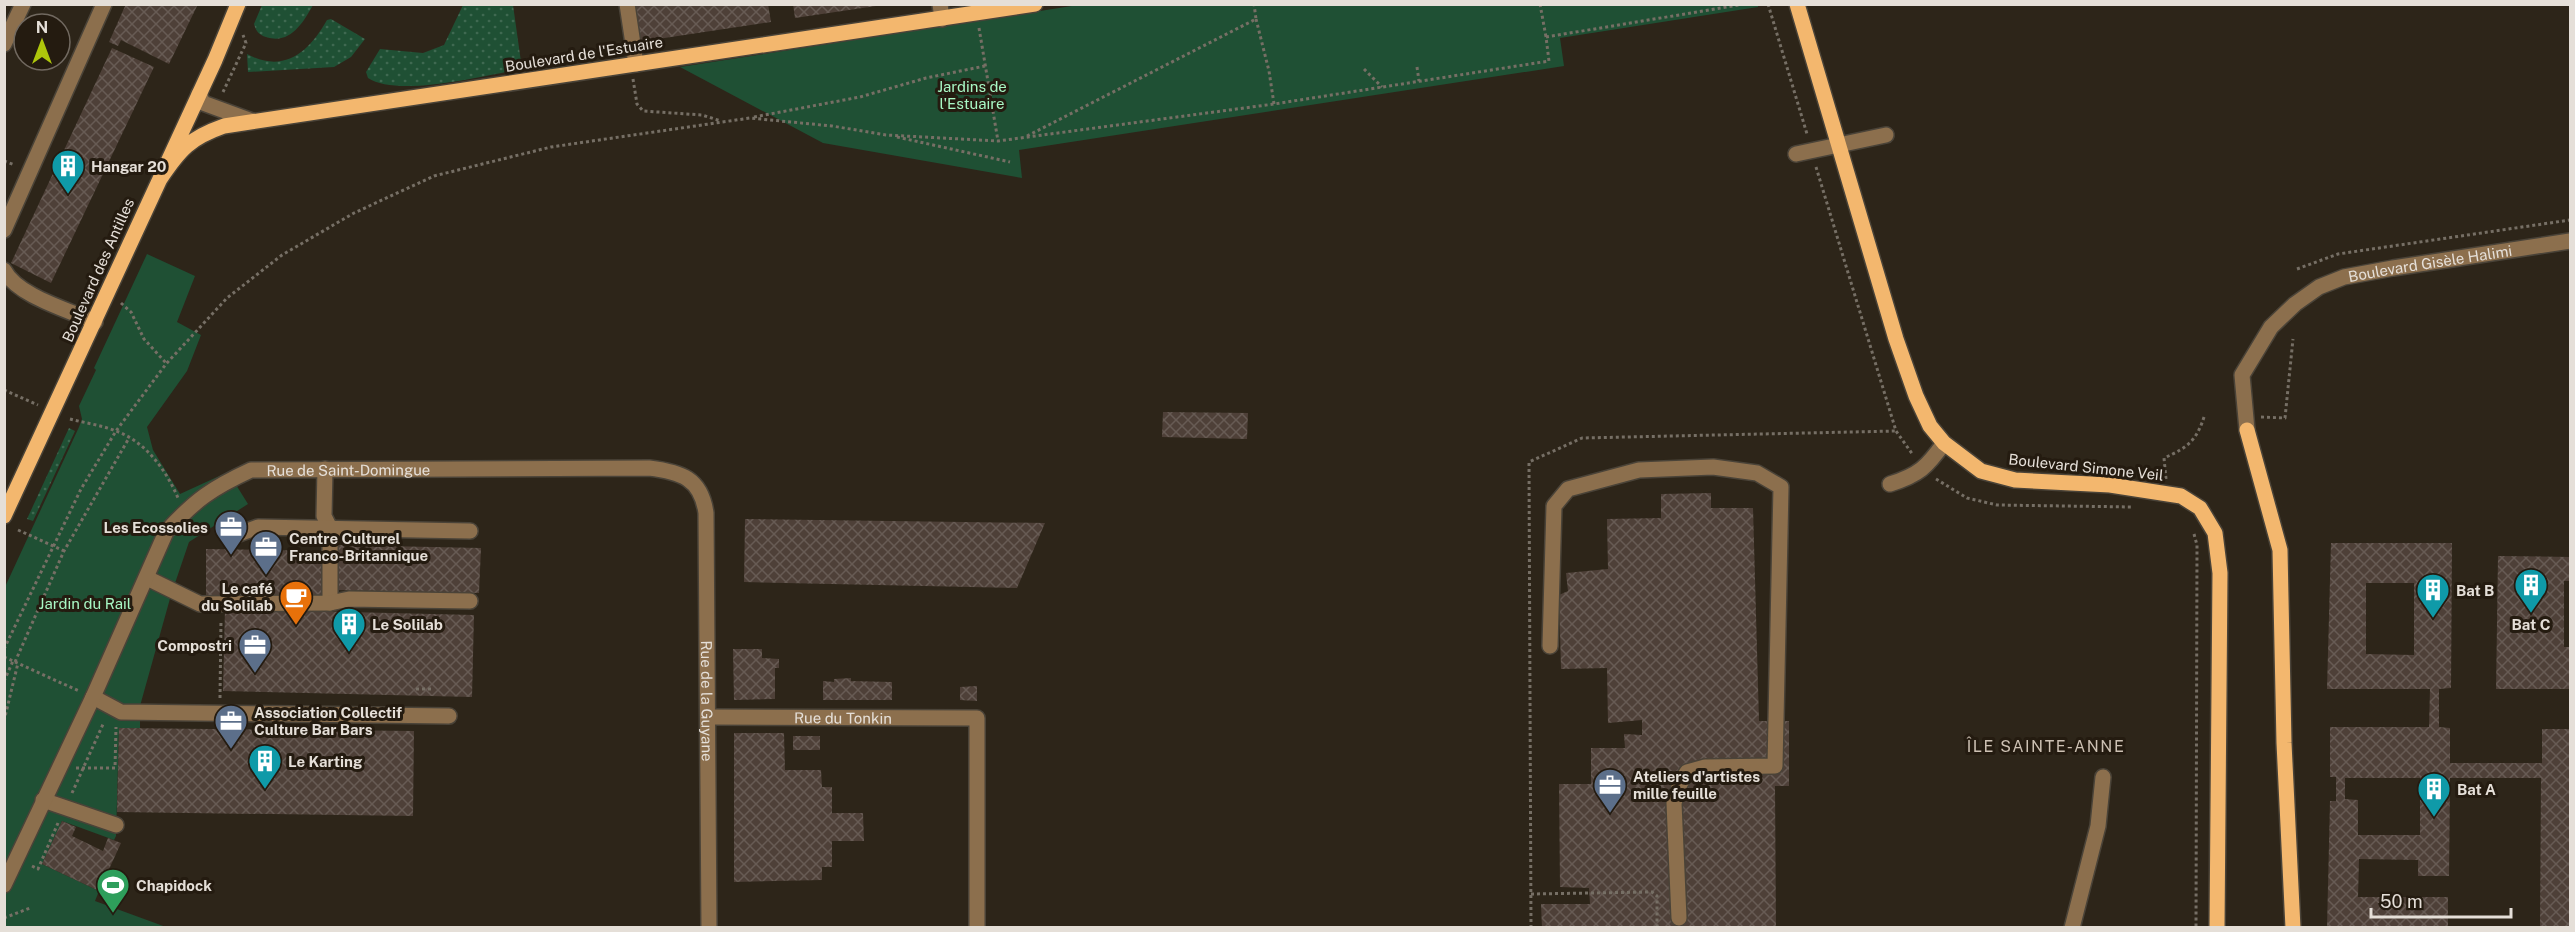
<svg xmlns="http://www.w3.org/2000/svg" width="2575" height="932" font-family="'Public Sans',sans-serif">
<defs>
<pattern id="grass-dots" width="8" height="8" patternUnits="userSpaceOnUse" patternTransform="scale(1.5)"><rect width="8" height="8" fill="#1f5034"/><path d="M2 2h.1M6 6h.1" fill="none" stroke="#3f6951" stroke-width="1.8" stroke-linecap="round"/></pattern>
<pattern id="building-cross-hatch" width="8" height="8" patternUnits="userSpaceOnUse" patternTransform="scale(1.5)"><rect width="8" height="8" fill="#4e4038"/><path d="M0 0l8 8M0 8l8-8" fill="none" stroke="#675b54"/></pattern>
</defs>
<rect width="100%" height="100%" fill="#2d2519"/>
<path fill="url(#grass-dots)" d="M262,5V4L313,5C303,23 290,45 266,37C259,35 256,31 254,24Z
M463,5H513L522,69C486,75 398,98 368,78L366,72L380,49L423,53L444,45Z
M331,19L365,39L351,57L334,67L248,72L247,54C284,74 309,52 327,20Z
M69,428L75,431L33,521L27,519Z"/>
<path fill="#1f5034" d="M1758,4V7L1560,38L1564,66L1019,150L1022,178L823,143L680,67L1078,5Z
M147,254L195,276L177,322L201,335L187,371L147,427L153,450L180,494L228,472L248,504L189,542L171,595L140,706V728H119L116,836L114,840L62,821L42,864L99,891L95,901L166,927L5,928V587L79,427L82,419L79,406L96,370L94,368Z"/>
<path fill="url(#building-cross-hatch)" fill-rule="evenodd" d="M126,4H198L169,64L121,40L118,46L109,42Z
M632,4H768L771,22L638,42Z
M793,4H876V6L795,18Z
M112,48L154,67L51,283L11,263Z
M1163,412L1248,413L1247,439L1162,437Z
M1711,493V508H1753L1759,721H1789V786H1775L1776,928H1542L1541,904H1590L1589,888L1560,887L1559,784H1591V748H1625L1624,734L1642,735V720L1608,723L1607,668L1561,669L1559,595L1568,591L1566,573L1608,569L1607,519L1661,518V494Z
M745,519L1045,523L1017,588L744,582Z
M2331,543H2452L2451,688L2439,689V727L2450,728V763H2542V729H2570V928H2540L2541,778H2450L2449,876H2418V860L2359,859L2358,897H2448V928H2327L2330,801H2336V777H2330V727H2429L2430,689H2327ZM2366,583H2414V655L2366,654ZM2345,778H2420V835H2358V800L2345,799Z
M337,545L481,548L479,593L336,590Z
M206,549L324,551L323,596L206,595Z
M2498,556L2570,557V581H2564V647H2570V689H2496Z
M225,609L474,615L472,697L223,691Z
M733,649H762V658L779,659V668H775V699L734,700Z
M851,678V681L892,682V700H823V681L834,682V679Z
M977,686V701L960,700V687Z
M119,728L414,731L413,816L117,812Z
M734,733H784L785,770H821L822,787H832V813H863L864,841H832V867H822V880L734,882Z
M793,736H820V750H793Z
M62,821L76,827L72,836L103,851L108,838L121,843L99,891L42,864Z"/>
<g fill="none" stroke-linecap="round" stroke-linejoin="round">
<g stroke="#4a4338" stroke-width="18">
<g id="minor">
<path d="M627,4L636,64"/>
<path d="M940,4L942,19"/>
<path d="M4,44L23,4"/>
<path d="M199,94L203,103L252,121"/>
<path d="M1796,154L1886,135"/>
<path d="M4,230L104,4"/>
<path d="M4,270C17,296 69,310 95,322"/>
<path id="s1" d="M2247,430L2242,375L2271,327L2295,304L2319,287L2344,277L2393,268L2570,241"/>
<path d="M325,469L324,516L330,528V603"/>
<path d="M1890,484C1919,475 1927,467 1944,443"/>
<path d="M236,535L258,527L470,531"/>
<path d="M147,578L200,604L330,603L349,599L470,601"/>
<path d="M1550,646L1554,506L1568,489L1639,470L1713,467L1757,473L1781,487L1775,766L1705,767L1687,772L1680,784L1674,803L1679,918"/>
<path d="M93,697L121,712L449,716"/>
<path id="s2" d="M708,717L977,718V928"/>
<path d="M43,800L116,825"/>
<path id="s3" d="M4,885L93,697L166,532C195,500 212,488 251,470L649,468C681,472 701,478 706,513L709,928"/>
<path d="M2072,928L2098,826L2103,777"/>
</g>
</g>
<g stroke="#4a4338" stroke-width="18">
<path id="major" d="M1797,4L1896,339L1916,396L1930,426L1944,443L1981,471L2015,480L2110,485L2181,496L2200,508L2215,533L2220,573L2217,928
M160,179C180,149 190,138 224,126L1035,4
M2247,430L2280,550L2284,743L2293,928
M4,516L215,60L238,4"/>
</g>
<path stroke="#766f65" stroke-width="3" stroke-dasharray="3 3" stroke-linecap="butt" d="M1540,4L1546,37
M1768,4L1807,134
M1256,19L1269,71L1274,104
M979,28L998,141
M1417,67L1419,81
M1364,69L1382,87
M633,79L637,104L643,111L702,115L721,121
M223,92L246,43L243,35
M754,117L860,97L926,78L985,66
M1027,136L1256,19L1254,4
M897,137L1010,162
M4,161L15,165
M1816,167L1896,431L1913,455
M2297,269L2338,254L2570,220
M121,303L131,312L144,339L166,363
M4,390L38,405
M2261,417L2285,418L2293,339
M70,419C85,423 101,425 116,431C146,442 166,470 178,498
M1936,479L1967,498L1997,505L2133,507
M2166,479L2164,458C2189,447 2197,440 2205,414
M18,530L64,551
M2194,534L2197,545L2196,928
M107,604L116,608
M418,622L433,623
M4,649L81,489L116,431L166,364L227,298L282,255L354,213L434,176L551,147L750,118L832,126L886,135L998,141L1274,104L1549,61L1546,37L1745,4
M4,657L79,691
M15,662L64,551L129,438
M4,681L13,661
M416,689H431
M220,698L221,620
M4,721L18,663
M76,768H115L116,727
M72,793L104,722
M32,866L38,869L58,823
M1531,894L1652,892L1657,896V928
M4,918L30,908
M1531,928L1529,462L1582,438L1896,431"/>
<use href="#minor" stroke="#8c6f4d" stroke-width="15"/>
<use href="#major" stroke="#f3b76e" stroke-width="15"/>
<path stroke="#766f65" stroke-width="3" stroke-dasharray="3 3" stroke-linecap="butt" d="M246,609L250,593"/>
</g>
<defs>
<g id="building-pin" transform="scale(1.725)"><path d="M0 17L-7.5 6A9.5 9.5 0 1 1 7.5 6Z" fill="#0f9aa8" stroke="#241b10"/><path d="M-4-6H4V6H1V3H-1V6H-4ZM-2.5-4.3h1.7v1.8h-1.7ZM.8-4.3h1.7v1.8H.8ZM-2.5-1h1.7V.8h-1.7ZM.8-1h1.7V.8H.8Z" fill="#fff"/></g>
<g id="office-pin" transform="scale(1.725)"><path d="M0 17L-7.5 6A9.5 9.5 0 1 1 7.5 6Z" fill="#5c6f8a" stroke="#241b10"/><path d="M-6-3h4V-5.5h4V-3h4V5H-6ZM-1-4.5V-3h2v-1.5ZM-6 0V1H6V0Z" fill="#fff"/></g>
<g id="cafe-pin" transform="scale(1.725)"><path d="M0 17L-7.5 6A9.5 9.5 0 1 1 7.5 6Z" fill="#e8710a" stroke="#241b10"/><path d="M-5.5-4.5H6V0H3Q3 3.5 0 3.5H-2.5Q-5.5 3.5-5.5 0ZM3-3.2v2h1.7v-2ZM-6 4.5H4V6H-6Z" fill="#fff"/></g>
<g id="stadium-pin" transform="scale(1.725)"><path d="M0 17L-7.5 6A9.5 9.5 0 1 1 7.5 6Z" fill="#2e9e5b" stroke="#241b10"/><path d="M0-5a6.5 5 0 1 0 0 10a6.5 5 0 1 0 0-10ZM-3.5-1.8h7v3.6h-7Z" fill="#fff"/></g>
</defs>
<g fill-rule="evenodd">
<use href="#building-pin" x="68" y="166"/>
<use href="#office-pin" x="231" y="527"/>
<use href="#office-pin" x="266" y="547"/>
<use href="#building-pin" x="2531" y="585"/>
<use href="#building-pin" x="2433" y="590"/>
<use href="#cafe-pin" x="296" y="597"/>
<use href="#building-pin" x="349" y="624"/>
<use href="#office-pin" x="255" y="645"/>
<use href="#office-pin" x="231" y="721"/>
<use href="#building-pin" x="265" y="761"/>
<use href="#office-pin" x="1610" y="785"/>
<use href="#building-pin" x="2434" y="789"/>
<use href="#stadium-pin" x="113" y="885"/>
</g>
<g text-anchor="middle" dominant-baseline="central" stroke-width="6" stroke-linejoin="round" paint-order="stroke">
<g font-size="15" fill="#e5dfd8" stroke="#241b10">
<text transform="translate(584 54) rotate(-9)">Boulevard de l'Estuaire</text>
<text stroke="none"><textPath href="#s1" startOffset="288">Boulevard Gisèle Halimi</textPath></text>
<text transform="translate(98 270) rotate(-66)">Boulevard des Antilles</text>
<text transform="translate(2086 467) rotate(6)">Boulevard Simone Veil</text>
<text stroke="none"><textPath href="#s3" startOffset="592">Rue de Saint-Domingue</textPath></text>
<text stroke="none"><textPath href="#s3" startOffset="1161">Rue de la Guyane</textPath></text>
<text stroke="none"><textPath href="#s2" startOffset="135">Rue du Tonkin</textPath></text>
</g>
<g font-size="15" fill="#a8f7c4" stroke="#241b10">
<text x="972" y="86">Jardins de<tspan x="972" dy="17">l'Estuaire</tspan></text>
<text x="85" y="603">Jardin du Rail</text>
</g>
<g font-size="15" font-weight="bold" fill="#e5dfd8" stroke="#241b10" text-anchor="start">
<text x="91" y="166">Hangar 20</text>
<text x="208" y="527" text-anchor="end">Les Ecossolies</text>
<text x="289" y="538">Centre Culturel<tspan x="289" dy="17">Franco-Britannique</tspan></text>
<text x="273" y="588" text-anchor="end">Le café<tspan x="273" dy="17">du Solilab</tspan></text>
<text x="2456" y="590">Bat B</text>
<text x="372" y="624">Le Solilab</text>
<text x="2531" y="624" text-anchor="middle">Bat C</text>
<text x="232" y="645" text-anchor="end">Compostri</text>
<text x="254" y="712">Association Collectif<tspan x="254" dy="17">Culture Bar Bars</tspan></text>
<text x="288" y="761">Le Karting</text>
<text x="1633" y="776">Ateliers d'artistes<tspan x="1633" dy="17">mille feuille</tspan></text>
<text x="2457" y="789">Bat A</text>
<text x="136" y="885">Chapidock</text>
</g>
<g font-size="16" letter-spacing="1.5" fill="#cdc1b3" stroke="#241b10">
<text x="2046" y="746">ÎLE SAINTE-ANNE</text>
</g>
</g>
<rect width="2575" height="932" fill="none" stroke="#e5dfd8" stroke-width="12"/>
<g transform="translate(42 42)"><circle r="28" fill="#241b10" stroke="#716960" stroke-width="1.5"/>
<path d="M0-4.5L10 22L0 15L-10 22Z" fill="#aec60b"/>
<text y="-9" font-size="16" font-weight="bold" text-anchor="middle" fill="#e5dfd8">N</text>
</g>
<path d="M2371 908v9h140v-9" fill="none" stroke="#e5dfd8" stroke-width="3"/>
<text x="2380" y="908" font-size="18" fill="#e5dfd8" stroke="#241b10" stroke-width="4.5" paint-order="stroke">50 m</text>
</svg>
